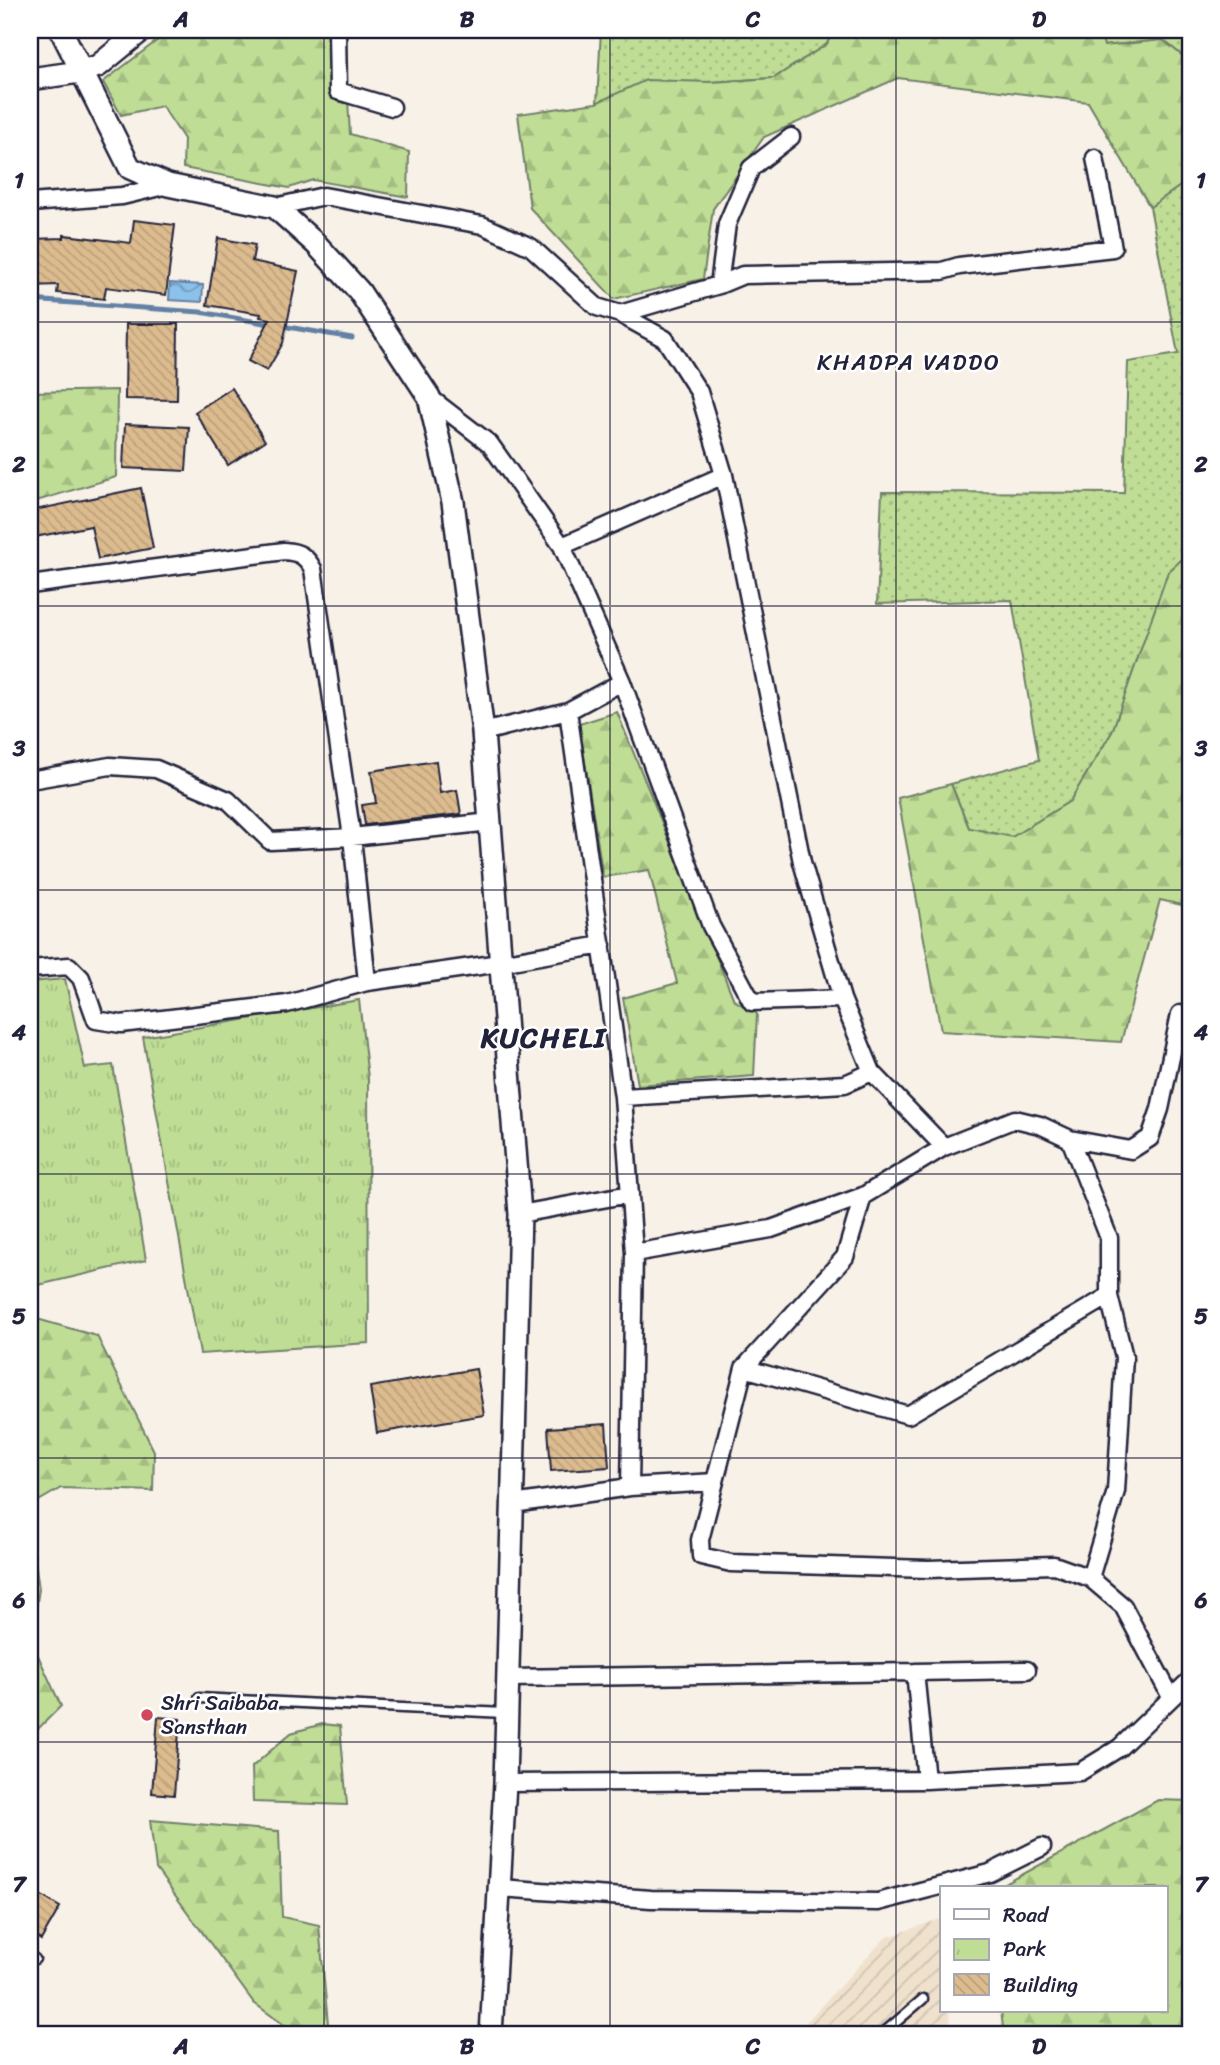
<svg xmlns="http://www.w3.org/2000/svg" width="1220" height="2065" font-family="Sriracha,sans-serif">
<defs>
<pattern id="industrial-furrows" width="10" height="10" patternUnits="userSpaceOnUse" patternTransform="scale(1.75)"><rect width="10" height="10" fill="#f0e1cd"/><path d="M-1 1l2-2M0 10L10 0M9 11l2-2" fill="none" stroke="#cec1b1"/></pattern>
<pattern id="grass-dots" width="8" height="8" patternUnits="userSpaceOnUse" patternTransform="scale(1.75)"><rect width="8" height="8" fill="#bfdd95"/><path d="M2 2h.1M6 6h.1" fill="none" stroke="#a4bd81" stroke-width="1.8" stroke-linecap="round"/></pattern>
<pattern id="forest-firs" width="22" height="20" patternUnits="userSpaceOnUse" patternTransform="scale(1.75)"><rect width="22" height="20" fill="#bfdd95"/><path d="M5 1l3.5 6h-7zM16 11l3.5 6h-7z" fill="#a4bd81"/></pattern>
<pattern id="park-tufts" width="24" height="20" patternUnits="userSpaceOnUse" patternTransform="scale(1.75)"><rect width="24" height="20" fill="#bfdd95"/><path d="M3 7l-1-3M5 7V3M7 7l1-3M15 17l-1-3M17 17v-4M19 17l1-3" fill="none" stroke="#a4bd81"/></pattern>
<pattern id="water-waves" width="16" height="10" patternUnits="userSpaceOnUse" patternTransform="scale(1.75)"><rect width="16" height="10" fill="#8cc1ea"/><path d="M0 5q4-4 8 0t8 0" fill="none" stroke="#729cbf"/></pattern>
<pattern id="building-back-hatch" width="6" height="6" patternUnits="userSpaceOnUse" patternTransform="scale(1.75)"><rect width="6" height="6" fill="#dcbb8e"/><path d="M-1 5l2 2M0 0l6 6M5-1l2 2" fill="none" stroke="#bca07b"/></pattern>
</defs>
<rect width="100%" height="100%" fill="#f8f1e8"/>
<filter id="ink" filterUnits="userSpaceOnUse"><feTurbulence type="fractalNoise" baseFrequency=".0143" numOctaves="2"/><feDisplacementMap in="SourceGraphic" scale="14" xChannelSelector="R" yChannelSelector="G"/><feConvolveMatrix kernelMatrix="1 2 1 2 8 2 1 2 1" color-interpolation-filters="sRGB"/></filter>
<g filter="url(#ink)">
<path fill="url(#industrial-furrows)" d="M942,1918V2011H949L952,2035H794L885,1938Z"/>
<path fill="url(#grass-dots)" stroke="#708068" stroke-width="2" d="M601,30H833L827,44L774,78L711,82L597,103Z
M1100,30H1190V62L1163,40L1103,46Z
M1190,179V552L1168,572L1112,732L1070,801L1012,837L969,828L951,784L1039,760L1012,600L877,604L882,492L1124,493L1128,362L1178,354L1150,207Z"/>
<path fill="url(#forest-firs)" stroke="#708068" stroke-width="2" d="M171,30H344L350,134L409,152L408,197L313,180L289,188L183,168L184,139L162,106L121,115L103,82Z
M833,30H1100L1104,46L1163,40L1190,62V179L1150,207L1088,102L898,78L764,137L713,209L703,279L614,299L530,208L518,114L596,103L646,80L711,82L774,78L827,44Z
M117,390L116,477L30,503V392Z
M1190,552V907L1160,900L1121,1042L941,1031L898,798L951,784L969,828L1012,837L1070,801L1112,732L1168,572Z
M617,712L734,1000L757,1014L754,1076L638,1085L623,998L677,983L649,870L603,877L579,724Z
M30,1317L97,1336L154,1451L153,1491L61,1488L30,1506Z
M30,1524L39,1589L31,1640L61,1706L35,1732L30,1731Z
M322,1724L340,1726L347,1805L253,1802L252,1767L291,1733Z
M1158,1800L1190,1801V2035H1004L1001,2011H1166V1888H998Z
M150,1820L279,1831L282,1917L319,1925L328,2024L323,2035H298L254,2003L156,1869Z"/>
<path fill="url(#park-tufts)" stroke="#708068" stroke-width="2" d="M65,979L85,1068L113,1065L146,1260L30,1287V982Z
M359,1000L368,1078L369,1343L200,1354L143,1037Z"/>
<path fill="url(#water-waves)" stroke="#6281a4" stroke-width="2" d="M170,283L203,285L202,302L169,300Z"/>
<g fill="none" stroke-linecap="round" stroke-linejoin="round">
<path stroke="#6281a4" stroke-width="5" d="M30,300L200,312L352,338"/>
</g>
<path fill="url(#building-back-hatch)" stroke="#22223b" stroke-width="2" d="M134,220L175,225L166,295L106,287L104,299L57,293L58,285L30,286V239L64,238V235L131,243Z
M218,238L255,245L252,261L298,271L283,343L267,371L248,361L270,319L260,317L261,314L207,305Z
M126,324H178L177,400L125,399Z
M232,388L265,441L228,465L195,412Z
M125,424L189,427L186,471L123,468Z
M141,488L153,548L98,559L91,526L30,538V511Z
M436,761L440,793L457,790L461,814L365,825L362,805L376,803L371,771Z
M476,1369L484,1415L377,1433L370,1387Z
M606,1424L609,1467L551,1471L548,1428Z
M158,1717L180,1719L174,1795L152,1793Z
M30,1889L60,1907L41,1940L30,1933Z"/>
<g fill="none" stroke-linecap="round" stroke-linejoin="round">
<g stroke="#22223b" stroke-width="13">
<path id="lane" d="M199,1698L504,1713
M30,1956L35,1959
M881,2035L923,1999"/>
</g>
<g stroke="#22223b" stroke-width="21">
<path id="street" d="M337,30L338,91L392,107
M30,203L122,196L168,185
M275,207L324,196L482,225L531,247L597,307L620,314L665,339L699,392L724,475L802,862L842,999L872,1072L944,1147
M719,285L727,224L751,168L791,137
M620,314L719,285L743,275L942,271L959,266L1113,248L1095,158
M429,397L490,444L562,546L622,682L711,926L752,1002L842,999
M562,546L724,475
M30,585L284,551C299,552 306,556 313,569L352,837L367,982
M568,711L623,1097L634,1253L630,1487
M483,732L568,711L622,682
M30,780L110,766L156,769L228,800L270,841L352,837L491,822
M30,969L69,966L81,978L96,1020L121,1024L287,1004L367,982L500,963L602,945
M623,1097L845,1084L872,1072
M1070,1139L1109,1238V1296L1124,1357L1116,1491L1090,1578
M863,1196L845,1257L744,1368L700,1540L701,1556L731,1563L928,1569L1054,1565L1090,1578L1123,1606L1171,1697
M520,1214L630,1194
M634,1253L771,1229L863,1196L944,1147L1015,1119L1040,1125L1070,1139L1131,1150L1150,1138L1160,1109L1180,1014
M744,1368L908,1415L1109,1296
M513,1504L630,1487L715,1482
M915,1672L1027,1670
M509,1678L915,1672L926,1780
M505,1783L926,1780L1080,1772L1119,1748L1190,1680
M500,1888L651,1899L878,1902L990,1873L1042,1847"/>
</g>
<g stroke="#22223b" stroke-width="26">
<path id="secondary" d="M61,30L130,168L168,185L275,207L316,244L359,291L429,397L453,502L483,732L520,1214L505,1783L491,2035
M30,79L80,72L98,66L142,30"/>
</g>
<use href="#lane" stroke="#fff" stroke-width="8"/>
<use href="#street" stroke="#fff" stroke-width="16"/>
<use href="#secondary" stroke="#fff" stroke-width="21"/>
</g>
</g>
<path fill="none" stroke="#22223b" stroke-width="2" stroke-opacity="0.55" d="M324,30V2035M610,30V2035M896,30V2035M30,322H1190M30,606H1190M30,890H1190M30,1174H1190M30,1458H1190M30,1742H1190"/>
<circle fill="#d1495b" stroke="#fff" stroke-width="2.5" cx="147" cy="1715" r="7"/>
<g text-anchor="middle" dominant-baseline="central" stroke-width="5" stroke-linejoin="round" paint-order="stroke">
<g font-size="21" fill="#22223b" stroke="#fff" text-anchor="start">
<text x="161" y="1703">Shri Saibaba<tspan x="161" dy="24">Sansthan</tspan></text>
</g>
<g font-size="23" letter-spacing="2" fill="#22223b" stroke="#fff">
<text x="909" y="362">KHADPA VADDO</text>
</g>
<g font-size="28" font-weight="bold" letter-spacing="2" fill="#22223b" stroke="#fff">
<text x="544" y="1037">KUCHELI</text>
</g>
</g>
<rect width="1220" height="2065" fill="none" stroke="#fff" stroke-width="77"/>
<rect x="940" y="1886" width="228" height="126" fill="#ffffff" stroke="#a7a7b1" stroke-width="2"/>
<rect x="954" y="1909" width="35" height="10" fill="#ffffff" stroke="#a7a7b1" stroke-width="2"/>
<text x="1003" y="1922" font-size="21" fill="#22223b">Road</text>
<rect x="954" y="1939" width="35" height="21" fill="url(#park-tufts)" stroke="#a7a7b1" stroke-width="2"/>
<text x="1003" y="1956" font-size="21" fill="#22223b">Park</text>
<rect x="954" y="1974" width="35" height="21" fill="url(#building-back-hatch)" stroke="#a7a7b1" stroke-width="2"/>
<text x="1003" y="1992" font-size="21" fill="#22223b">Building</text>
<rect x="38" y="38" width="1144" height="1988" fill="none" stroke="#22223b" stroke-width="2.5"/>
<g font-size="23" text-anchor="middle" font-weight="bold" fill="#22223b">
<text x="181" y="27">A</text>
<text x="467" y="27">B</text>
<text x="753" y="27">C</text>
<text x="1039" y="27">D</text>
<text x="19" y="188">1</text>
<text x="1201" y="188">1</text>
<text x="19" y="472">2</text>
<text x="1201" y="472">2</text>
<text x="19" y="756">3</text>
<text x="1201" y="756">3</text>
<text x="19" y="1040">4</text>
<text x="1201" y="1040">4</text>
<text x="19" y="1324">5</text>
<text x="1201" y="1324">5</text>
<text x="19" y="1608">6</text>
<text x="1201" y="1608">6</text>
<text x="19" y="1892">7</text>
<text x="1201" y="1892">7</text>
<text x="181" y="2054">A</text>
<text x="467" y="2054">B</text>
<text x="753" y="2054">C</text>
<text x="1039" y="2054">D</text>
</g>
</svg>
